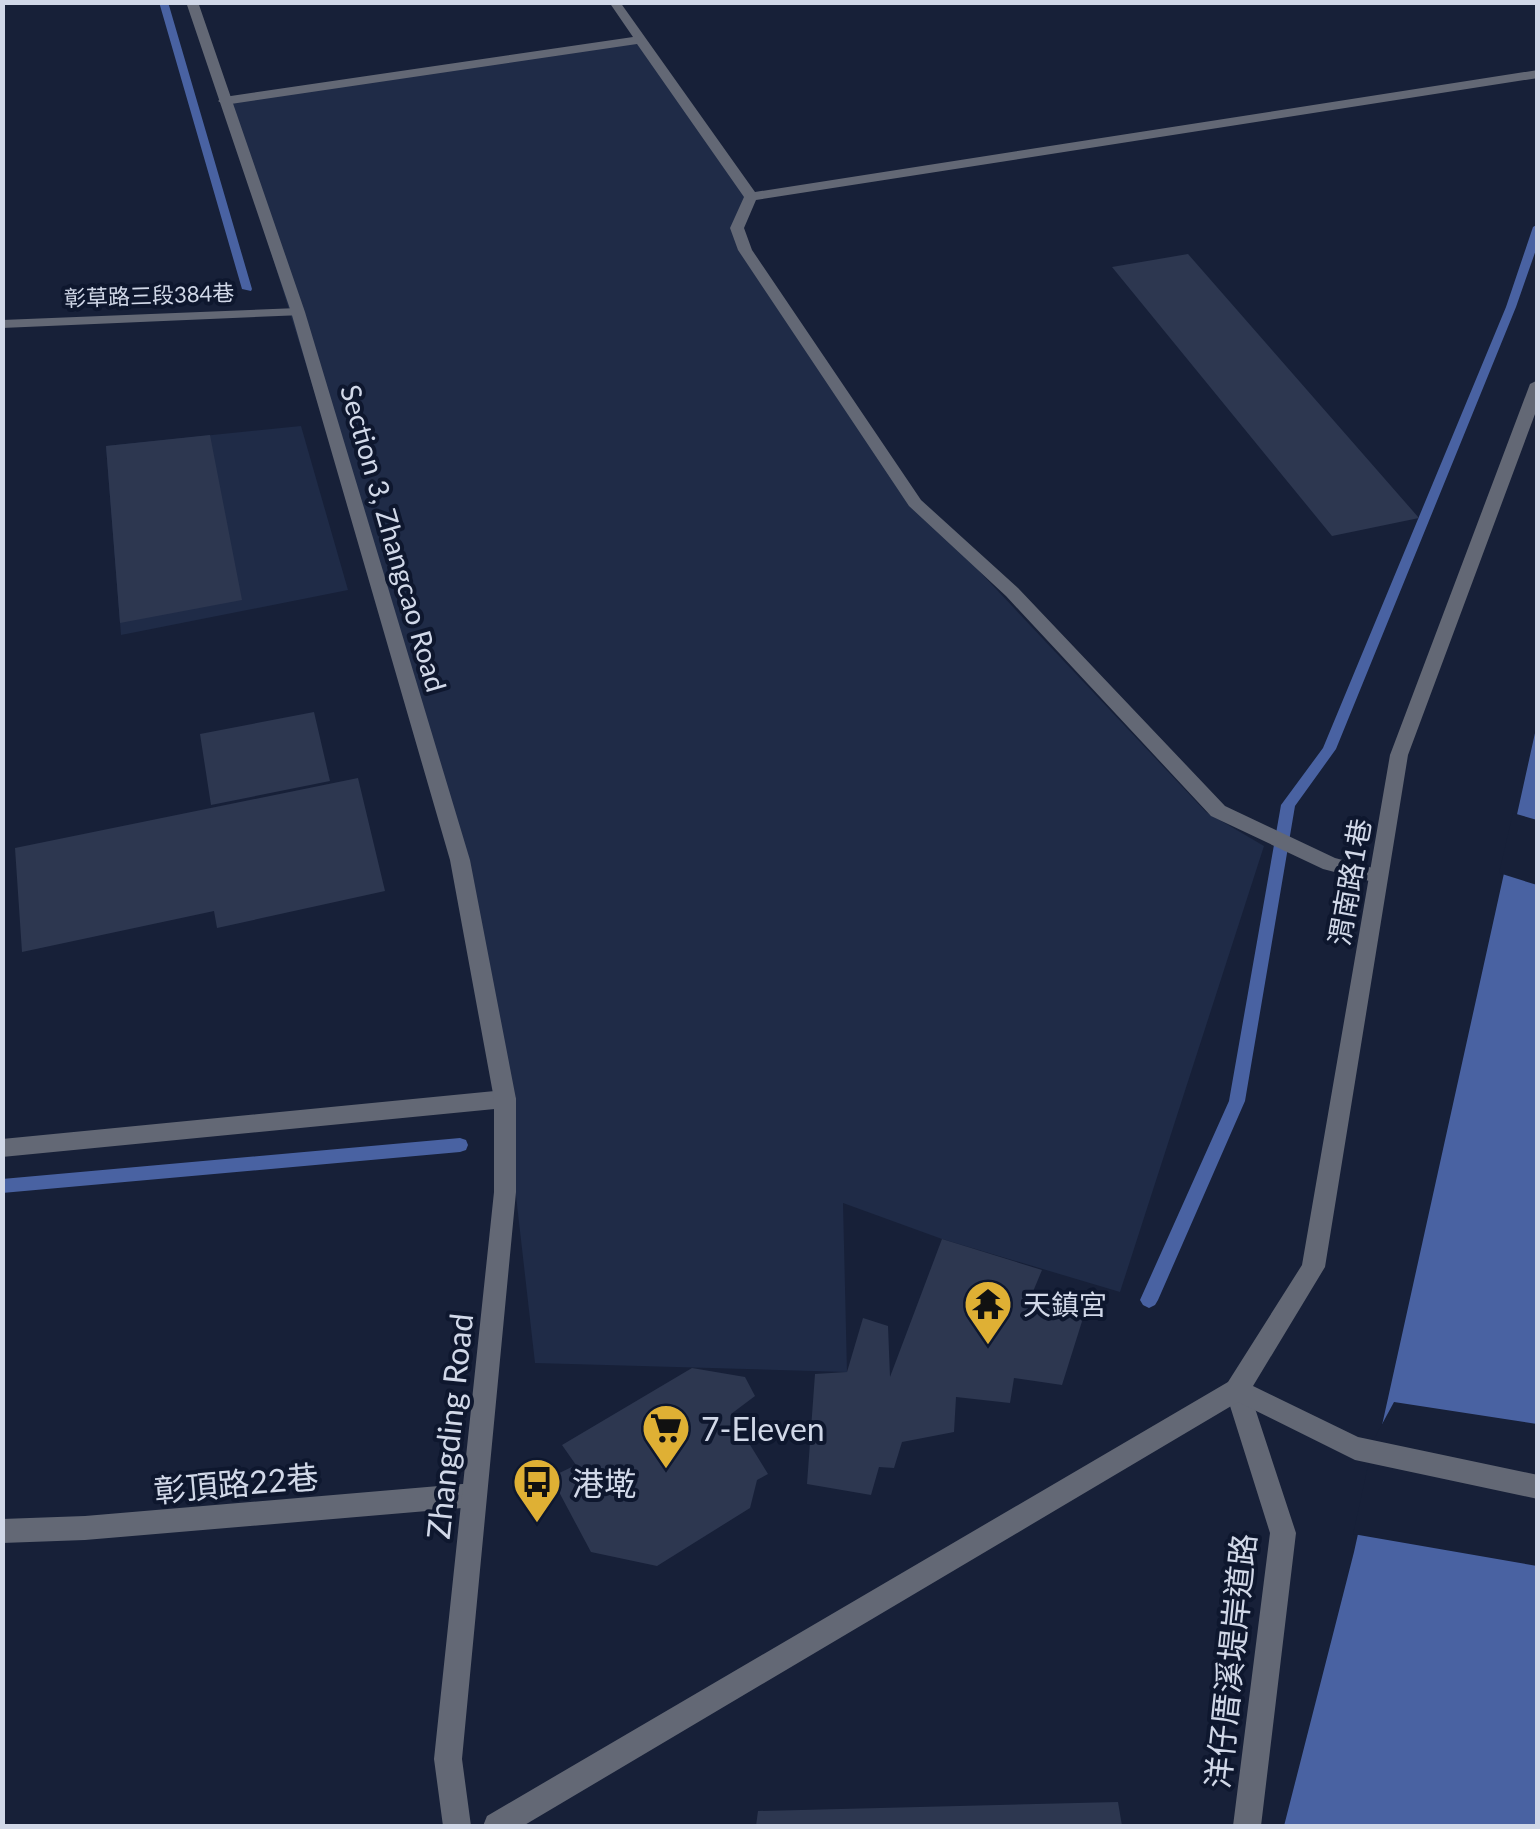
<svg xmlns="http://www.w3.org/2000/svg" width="1540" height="1829" font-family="Lato,'Noto Sans TC',sans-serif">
<rect width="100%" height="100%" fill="#172038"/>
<path fill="#1f2b47" d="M640,40L751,197L737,228L915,503L1206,812L1264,846L1120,1292L942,1239L843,1203L847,1372L535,1363L505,1099L460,860L224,101Z
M301,426L348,590L121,635L106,446Z"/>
<path fill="#4962a2" d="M1537,724V1826H1284L1354,1552Z"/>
<path fill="#172038" d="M1513,813L1537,820V885L1499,873Z
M1394,1402L1537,1424V1566L1353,1534L1374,1439Z"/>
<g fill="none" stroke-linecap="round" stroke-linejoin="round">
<path fill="#4962a2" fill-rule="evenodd" d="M159,2H168L252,289L251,291L242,289Z
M1538,224V244L1516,307L1336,749L1295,806L1245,1101L1158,1300L1155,1305L1149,1308L1143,1305L1140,1300L1229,1101L1281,805L1323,748L1506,307L1533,227Z
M460,1138L466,1140L468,1145L466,1150L460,1152L2,1193V1179Z"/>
</g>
<path fill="#2d3750" d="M1188,254L1419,518L1332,536L1112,267Z
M210,435L242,600L120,623L106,446Z
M314,712L330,781L211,805L200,734Z
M358,778L385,891L217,928L214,911L22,952L15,848Z
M942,1239L1042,1270L1032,1294L1084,1315L1062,1385L1014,1378L1010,1403L956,1397L954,1432L902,1442L894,1468L879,1467L871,1495L807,1484L815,1374L847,1372L863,1318L888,1326L890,1377Z
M692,1368L745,1377L755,1396L731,1414L768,1474L757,1480L750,1508L657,1566L591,1552L551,1477L576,1465L562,1445Z
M1118,1802L1122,1826H756L758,1811Z"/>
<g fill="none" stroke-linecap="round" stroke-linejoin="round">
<path fill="#636875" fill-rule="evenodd" d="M609,2H620L755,192L1538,70V78L756,200L744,228L752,250L921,500L1018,588L1225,806L1335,858L1384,871L1387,876L1384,881L1377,883L1323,869L1211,816L1006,596L909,506L738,250L730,228L744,197L637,44L224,105L218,101L224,97L633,37Z
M298,308L303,309V315L2,328V320Z
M474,1483L483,1487L487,1495L483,1503L474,1507L85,1540L2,1543V1519L85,1516Z"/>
<path fill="#636875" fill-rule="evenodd" d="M505,1090L513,1093L516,1099L513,1105L505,1108L2,1157V1139Z
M1237,1379L1246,1382L1249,1390L1296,1533L1261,1826H1233L1270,1533L1225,1390L1228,1382Z"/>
<path fill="#636875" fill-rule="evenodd" d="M186,2H198L305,312L470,860L516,1099V1192L462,1759L471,1826H443L434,1759L494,1192V1099L450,860L291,312Z
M1538,380V406L1408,755L1325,1267L1253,1386L1358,1437L1538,1475V1499L1355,1460L1238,1402L523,1826H483L487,1816L1228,1382L1302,1265L1390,755L1530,384Z"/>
</g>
<defs>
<g id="temple-pin" transform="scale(2.5)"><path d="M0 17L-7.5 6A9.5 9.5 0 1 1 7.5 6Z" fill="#dfb034" stroke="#0e172e"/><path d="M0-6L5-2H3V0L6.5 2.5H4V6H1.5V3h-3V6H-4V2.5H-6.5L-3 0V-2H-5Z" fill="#111"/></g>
<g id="supermarket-pin" transform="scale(2.5)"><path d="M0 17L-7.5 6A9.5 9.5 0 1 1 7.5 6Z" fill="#dfb034" stroke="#0e172e"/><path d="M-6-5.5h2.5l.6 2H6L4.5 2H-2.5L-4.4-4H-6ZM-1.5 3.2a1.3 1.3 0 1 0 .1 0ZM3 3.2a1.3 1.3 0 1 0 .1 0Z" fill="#111"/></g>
<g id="bus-pin" transform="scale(2.5)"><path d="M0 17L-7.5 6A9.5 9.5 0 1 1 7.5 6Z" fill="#dfb034" stroke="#0e172e"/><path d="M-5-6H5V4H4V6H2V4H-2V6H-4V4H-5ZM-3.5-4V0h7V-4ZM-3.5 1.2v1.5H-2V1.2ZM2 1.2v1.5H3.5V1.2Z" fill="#111"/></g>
</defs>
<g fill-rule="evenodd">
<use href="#temple-pin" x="988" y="1304"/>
<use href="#supermarket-pin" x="666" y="1428"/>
<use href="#bus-pin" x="537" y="1482"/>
</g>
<g text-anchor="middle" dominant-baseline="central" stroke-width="8" stroke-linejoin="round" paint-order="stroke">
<g font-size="22" fill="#d1d8e8" stroke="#0e172e">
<text transform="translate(149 295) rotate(-2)">彰草路三段384巷</text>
</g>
<g font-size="28" fill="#d1d8e8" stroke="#0e172e">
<text transform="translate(394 538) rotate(74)">Section 3, Zhangcao Road</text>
<text transform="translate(1349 882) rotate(-80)">渭南路1巷</text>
</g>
<g font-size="28" fill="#d1d8e8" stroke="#0e172e" text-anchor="start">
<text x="1023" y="1304">天鎮宮</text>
</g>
<g font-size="32" fill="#d1d8e8" stroke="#0e172e">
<text transform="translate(449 1426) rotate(-84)">Zhangding Road</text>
<text transform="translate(236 1483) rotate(-5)">彰頂路22巷</text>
<text transform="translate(1230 1661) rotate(-84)">洋仔厝溪堤岸道路</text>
</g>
<g font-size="32" fill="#d1d8e8" stroke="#0e172e" text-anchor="start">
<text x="701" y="1428">7-Eleven</text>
<text x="572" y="1482">港墘</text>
</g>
</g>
<rect width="1540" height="1829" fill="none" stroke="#d1d8e8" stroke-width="10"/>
</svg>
